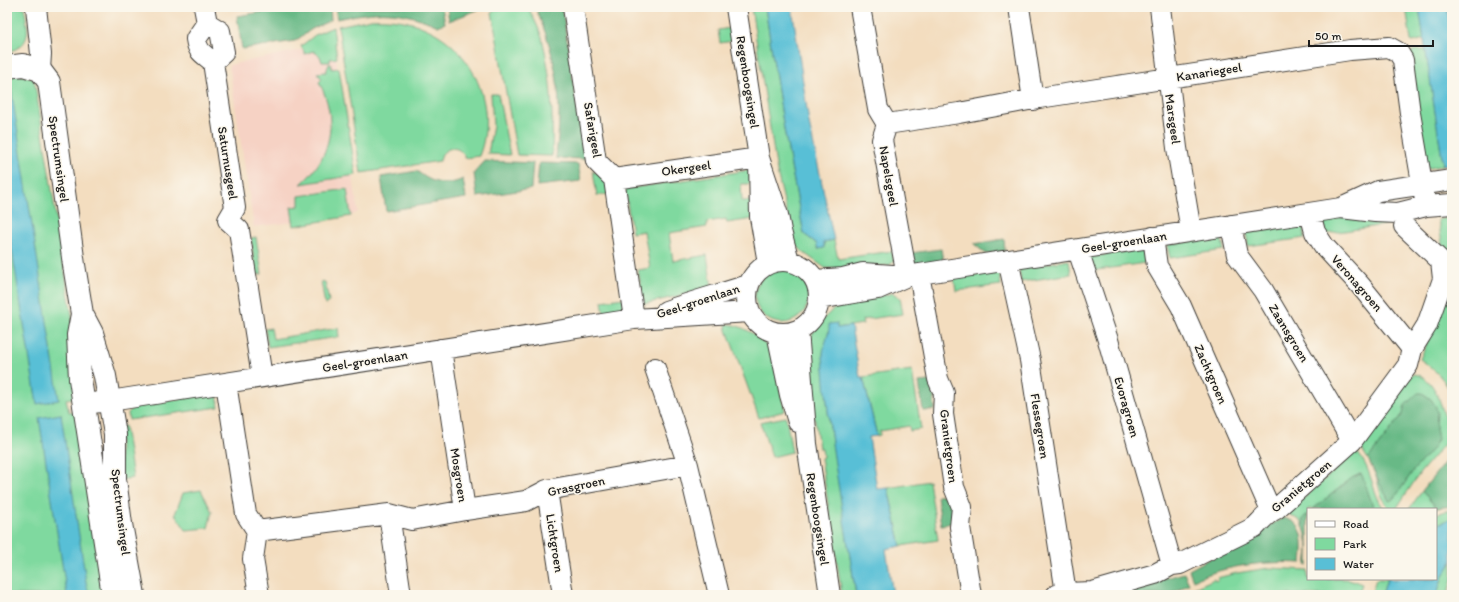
<svg xmlns="http://www.w3.org/2000/svg" width="1459" height="602" font-family="Itim,sans-serif">
<rect width="100%" height="100%" fill="#fbf7ec"/>
<filter id="ink" filterUnits="userSpaceOnUse"><feTurbulence type="fractalNoise" baseFrequency=".025" numOctaves="2"/><feDisplacementMap in="SourceGraphic" scale="8" xChannelSelector="R" yChannelSelector="G"/><feConvolveMatrix kernelMatrix="1 2 1 2 8 2 1 2 1" color-interpolation-filters="sRGB"/></filter>
<filter id="wash" filterUnits="userSpaceOnUse"><feTurbulence type="fractalNoise" baseFrequency=".012" numOctaves="4" result="noise"/><feDisplacementMap in="SourceGraphic" scale="16" xChannelSelector="R" yChannelSelector="G"/><feGaussianBlur stdDeviation="0.9" result="paint"/><feColorMatrix in="noise" values="0 0 0 0 0 0 0 0 0 0 0 0 0 0 0 0 0 1.4 0 .05"/><feComposite in="paint" operator="in"/></filter>
<g filter="url(#wash)">
<rect width="100%" height="100%" fill="#f3ddbf"/>
<path fill="#f6d2c4" d="M334,43L358,212L351,216L294,226L293,222L254,227L229,65Z"/>
<path fill="#7fd99f" stroke="#4e7a5e" d="M7,7H24C27,26 34,43 11,51L15,74L33,78L35,84L72,316L75,398L66,399L69,412L76,411L104,595H7Z
M503,7H528C533,17 539,28 542,38C552,77 553,117 552,156L517,155L492,12Z
M751,7H765L784,129L804,234L816,243L818,249L824,248V242L834,240L838,259L892,251L894,260L890,265L838,269L825,268L804,253L794,243L777,172Z
M1406,7H1419L1424,39L1413,42L1411,41Z
M1447,7H1452L1451,36Z
M371,19C389,18 408,20 425,28C474,49 498,107 479,156L465,158C461,147 450,145 442,154L440,161L361,173L338,26Z
M333,27L337,58L330,59V62H322L320,56L313,51L305,54L301,46L315,35Z
M731,28L733,41L720,43L718,30Z
M1414,50H1426L1443,165L1431,168L1426,167L1409,54Z
M329,64H331L332,69L339,68L356,175L301,184C333,156 338,118 319,82L322,79L317,73L326,72Z
M491,94H498L510,155L488,154L493,125Z
M750,170V184H741L742,201H751L753,219L727,223L726,219L707,222V227L669,233L673,261L707,255L712,288L644,304L638,270L650,268L644,231L632,233L625,189Z
M593,171L606,178L608,194L597,196Z
M347,189L351,216L294,226L291,207L299,206V196Z
M1350,216L1381,218L1397,223L1325,234L1323,221Z
M1452,218V398C1447,380 1435,370 1420,359L1444,303L1447,275L1438,219Z
M1303,224L1305,238L1248,246L1246,232Z
M1221,236L1224,250L1170,258L1167,245Z
M256,237L262,274L256,275L251,238Z
M1143,249L1145,263L1091,271L1089,257Z
M1069,260L1071,274L1021,282L1019,268Z
M755 296a27 27 0 1 1 54 0a27 27 0 1 1-54 0Z
M999,271L1001,285L956,291L954,278Z
M321,281L325,282L329,301L326,305H325Z
M893,293L900,298L903,314L862,320L863,324L837,328L829,331L823,354L829,422L856,595H842L821,458L823,457L822,448H819L814,415L809,342C812,330 829,310 841,305Z
M623,298L625,312L604,315L602,301Z
M726,324C742,324 765,339 772,354L785,411L759,418L727,330Z
M271,328L273,339L338,328L339,337L268,347L265,329Z
M912,370L921,429L910,431L909,426L880,431V435L877,436L863,377Z
M1412,374C1438,374 1444,416 1449,435L1447,441L1420,473L1396,509H1389L1381,495L1376,476L1380,484L1394,499L1437,434C1432,416 1444,406 1422,393L1403,414L1368,459L1361,448Z
M217,392L219,407L129,420L128,413L134,407Z
M786,417L792,452L772,457L760,422Z
M125,426L133,478L119,480L120,427Z
M1356,451C1373,469 1371,491 1384,509H1374L1360,474L1352,478L1313,509H1308V514L1303,518V527L1300,521L1287,513Z
M929,481L938,540L901,546L888,488Z
M201,490L212,512L208,528L186,530L175,514L183,493Z
M1422,491L1433,504L1439,508L1409,509Z
M1445,511H1452V518L1436,525V514Z
M1452,561V580L1447,595H1437L1442,578Z
M1269,568L1308,570V579H1349L1362,584L1358,595H1179L1214,579L1215,581L1218,580L1217,578L1237,573Z
M1376,579H1387L1382,595H1371Z"/>
<path fill="#67b986" stroke="#426a51" d="M295,7H330L331,20L312,29L295,41L242,49L237,16Z
M335,7H442L445,23L438,26C400,9 377,10 337,19Z
M447,7H485L449,21Z
M535,7H562L585,159L556,158C557,144 559,131 559,118C560,80 551,42 535,7Z
M485,161L533,163L531,189L477,197L474,173Z
M539,163L578,164L581,181L537,186Z
M417,171C431,183 446,187 463,179L466,198L386,211L381,177Z
M1004,239L1005,251L986,254L974,244Z
M941,249L943,261L913,265L911,253Z
M930,381L933,384L935,410L923,411L919,382Z
M1418,393H1422L1431,399L1436,407L1437,412L1436,429L1438,439L1434,447L1413,471L1394,499L1389,501L1376,476L1368,459L1403,414L1405,405Z
M1452,453V506L1437,508L1422,491Z
M1360,474L1362,475L1374,509H1313L1352,478Z
M948,494L952,499L953,523L941,525L937,496Z
M1308,514V566L1306,565C1307,557 1309,548 1307,540C1306,532 1302,526 1303,518Z
M1283,518C1287,519 1292,520 1295,523C1306,532 1303,551 1302,563C1264,561 1228,565 1193,580L1189,570Z
M1184,573L1189,584L1170,595H1105Z"/>
<path fill="#59bfd6" stroke="#3a6e79" d="M765,7H792L809,123L834,240L824,242V248L818,249L816,243L804,234L784,129Z
M1419,7H1447L1452,41V164L1443,165Z
M7,75H9L59,400L37,404L7,220Z
M837,323V328L851,326L860,377H863L877,436L869,437L877,489L888,488L901,546L886,549L893,595H856C844,516 828,437 823,357C822,346 830,336 829,324Z
M61,414L86,582L89,595H67L39,418Z
M1452,518V561L1442,578L1437,595H1382L1387,579H1436V525Z"/>
</g>
<g filter="url(#ink)">
<g fill="none" stroke-linecap="round" stroke-linejoin="round">
<g stroke="#3c3934" stroke-width="22">
<path id="minor" d="M36,7L41,54L40,70
M204,7L207,23L196,39C198,53 203,53 213,62L235,208L228,220L239,230L262,377
M573,7L596,161L614,179L634,319
M860,7L878,109L887,124L882,140L907,276L1341,208L1375,212L1398,213L1426,206L1452,204
M1019,7L1033,100
M1160,7L1177,148L1191,231
M207,23L220,31L224,52L213,62
M887,124L959,113L1039,98L1350,50L1389,47L1398,52L1403,60L1410,113L1426,206
M614,179L759,158L736,7
M1341,208L1378,191L1452,180
M1310,213L1315,232L1324,246L1360,285L1412,349
M1231,225L1237,255L1263,290L1352,441
M1153,237L1157,266L1181,306L1271,511
M1078,250L1108,340L1172,565
M1008,260L1030,360L1066,593
M747 297a36 36 0 1 1 72 0a36 36 0 1 1-72 0Z
M768,263L760,217L759,158L778,215L781,231L789,261
M919,274L938,379L944,393L943,414L954,487L962,507L960,527L971,595
M815,280L843,278L863,273L907,276L878,289L819,299
M666,311C693,301 721,294 748,285
M798,330L807,444L830,595
M777,333L790,395L798,422
M655,368L688,465L719,595
M226,383L246,514L257,531L253,559L259,595
M83,404L110,401L634,319L750,312
M547,490L563,595
M465,510L526,501L547,490L688,465
M389,514L401,595
M257,531L389,514L412,520L465,510L441,349
M1056,595L1066,593L1092,592L1155,574L1172,565L1180,564L1255,527C1262,520 1267,513 1276,509L1352,441L1408,365L1412,349L1427,325L1443,279L1441,261L1404,226"/>
</g>
<g stroke="#3c3934" stroke-width="24">
<path id="tertiary" d="M7,67L23,65L40,70L49,82L74,265L82,314L92,333L105,376L115,434V479L121,524L134,595
M82,314L78,335L80,379L113,595"/>
</g>
<use href="#minor" stroke="#fff" stroke-width="20"/>
<use href="#tertiary" stroke="#fff" stroke-width="22"/>
</g>
</g>
<g text-anchor="middle" dominant-baseline="central" stroke-width="3" stroke-linejoin="round" paint-order="stroke">
<g font-size="13" fill="#1c1c1c" stroke="#fbf7ec">
<text transform="translate(1209 72) rotate(-9)">Kanariegeel</text>
<text transform="translate(748 82) rotate(81)">Regenboogsingel</text>
<text transform="translate(1173 119) rotate(82)">Marsgeel</text>
<text transform="translate(593 130) rotate(80)">Safarigeel</text>
<text transform="translate(59 159) rotate(82)">Spectrumsingel</text>
<text transform="translate(228 163) rotate(81)">Saturnusgeel</text>
<text transform="translate(686 168) rotate(-8)">Okergeel</text>
<text transform="translate(889 176) rotate(80)">Napelsgeel</text>
<text transform="translate(1124 242) rotate(-9)">Geel-groenlaan</text>
<text transform="translate(1357 283) rotate(49)">Veronagroen</text>
<text transform="translate(698 301) rotate(-18)">Geel-groenlaan</text>
<text transform="translate(1289 333) rotate(59)">Zaansgroen</text>
<text transform="translate(365 361) rotate(-9)">Geel-groenlaan</text>
<text transform="translate(1211 374) rotate(66)">Zachtgroen</text>
<text transform="translate(1127 407) rotate(74)">Evoragroen</text>
<text transform="translate(1040 426) rotate(81)">Flessegroen</text>
<text transform="translate(949 446) rotate(83)">Granietgroen</text>
<text transform="translate(459 475) rotate(81)">Mosgroen</text>
<text transform="translate(576 486) rotate(-12)">Grasgroen</text>
<text transform="translate(1301 486) rotate(-40)">Granietgroen</text>
<text transform="translate(121 512) rotate(83)">Spectrumsingel</text>
<text transform="translate(818 519) rotate(81)">Regenboogsingel</text>
<text transform="translate(555 543) rotate(81)">Lichtgroen</text>
</g>
</g>
<rect width="1459" height="602" fill="none" stroke="#fbf7ec" stroke-width="24"/>
<rect x="1307" y="508" width="130" height="72" fill="#fbf7ec" stroke="#a29f99"/>
<rect x="1315" y="521" width="20" height="6" fill="#ffffff" stroke="#a29f99"/>
<text x="1343" y="528" font-size="12" fill="#1c1c1c">Road</text>
<rect x="1315" y="538" width="20" height="12" fill="#7fd99f" stroke="#a29f99"/>
<text x="1343" y="548" font-size="12" fill="#1c1c1c">Park</text>
<rect x="1315" y="558" width="20" height="12" fill="#59bfd6" stroke="#a29f99"/>
<text x="1343" y="568" font-size="12" fill="#1c1c1c">Water</text>
<path d="M1309 40v6h124v-6" fill="none" stroke="#1c1c1c" stroke-width="2"/>
<text x="1315" y="40" font-size="12" fill="#1c1c1c" stroke="#fbf7ec" stroke-width="3" paint-order="stroke">50 m</text>
</svg>
